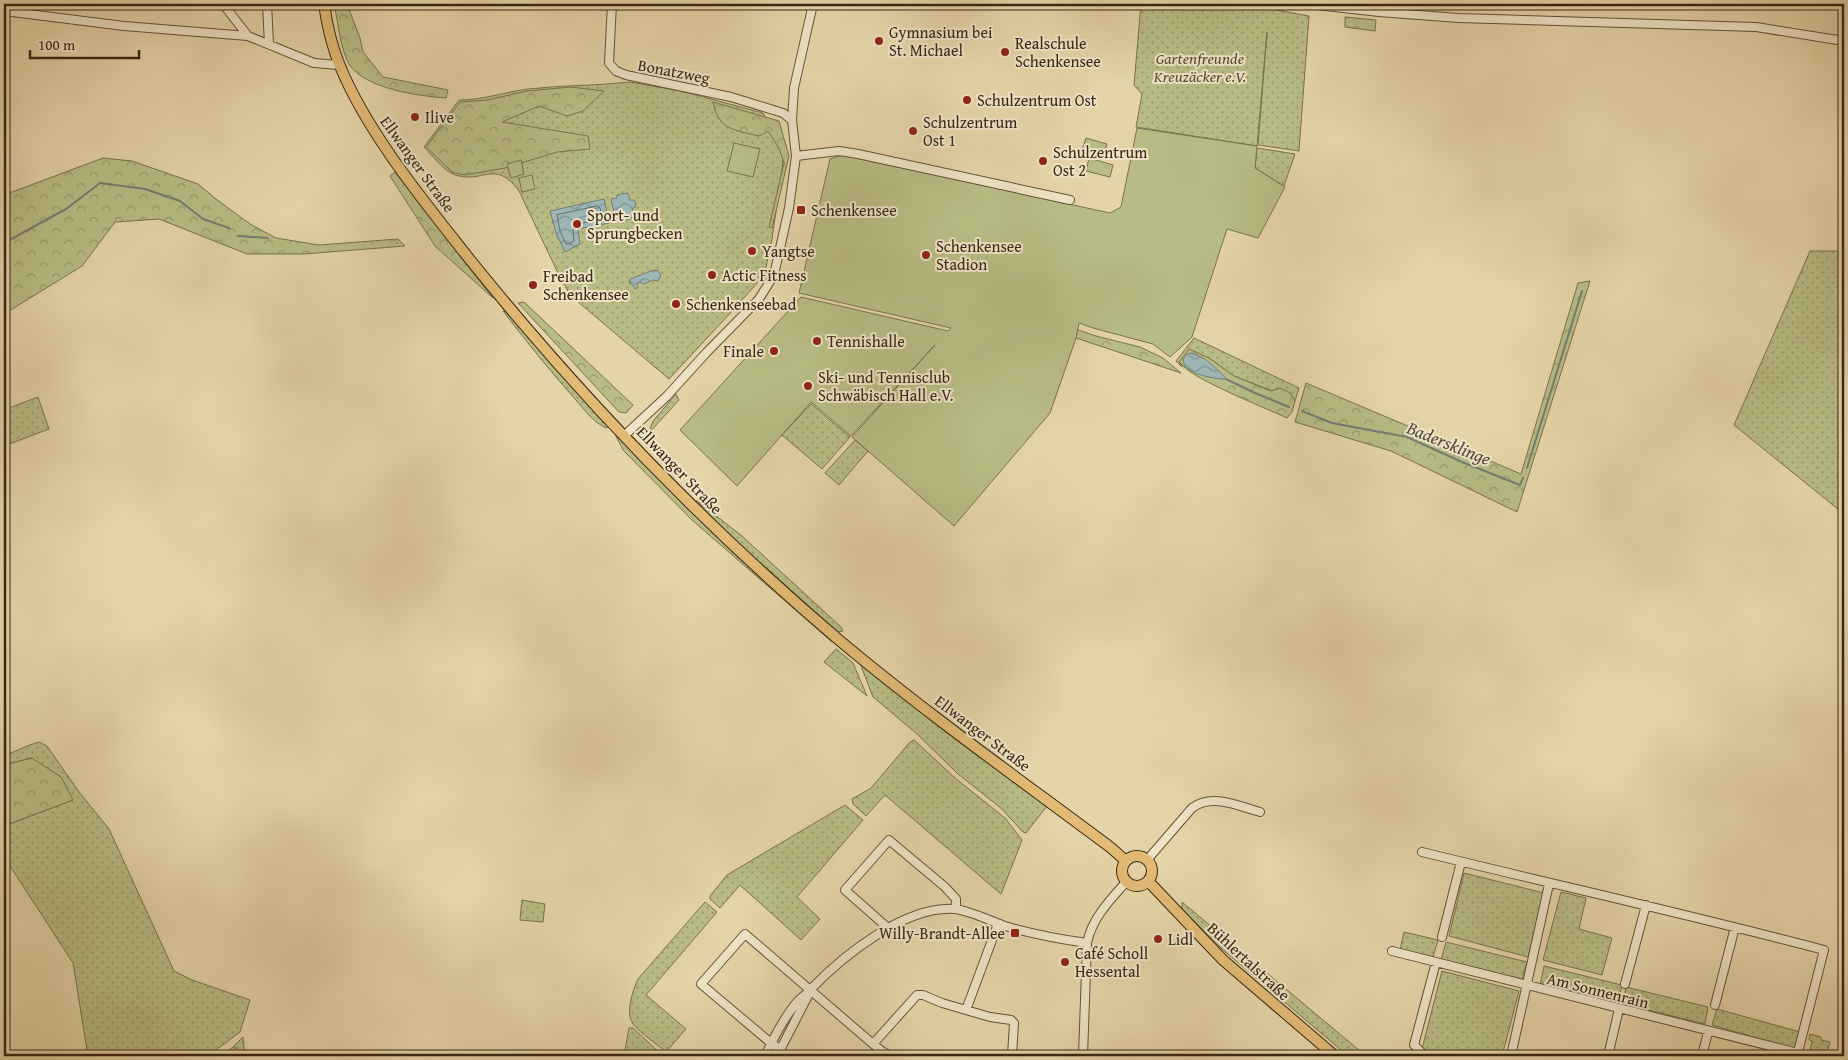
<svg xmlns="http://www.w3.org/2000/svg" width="1848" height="1060" font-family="'Gentium Book Plus',serif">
<defs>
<pattern id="green-dots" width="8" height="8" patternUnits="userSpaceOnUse" patternTransform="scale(1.25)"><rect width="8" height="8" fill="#b8bc84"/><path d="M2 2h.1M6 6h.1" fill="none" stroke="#97996b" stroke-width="1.8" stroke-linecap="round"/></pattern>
<pattern id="forest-crowns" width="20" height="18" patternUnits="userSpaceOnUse" patternTransform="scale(1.25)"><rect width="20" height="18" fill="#b8bc84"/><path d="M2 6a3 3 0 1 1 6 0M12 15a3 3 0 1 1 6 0" fill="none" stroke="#97996b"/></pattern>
<pattern id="water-waves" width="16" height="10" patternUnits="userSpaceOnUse" patternTransform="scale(1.25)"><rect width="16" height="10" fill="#9db5b5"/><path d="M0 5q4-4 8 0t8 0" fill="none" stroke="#819392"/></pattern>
</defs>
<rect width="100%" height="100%" fill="#e5d4a7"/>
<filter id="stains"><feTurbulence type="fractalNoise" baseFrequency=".004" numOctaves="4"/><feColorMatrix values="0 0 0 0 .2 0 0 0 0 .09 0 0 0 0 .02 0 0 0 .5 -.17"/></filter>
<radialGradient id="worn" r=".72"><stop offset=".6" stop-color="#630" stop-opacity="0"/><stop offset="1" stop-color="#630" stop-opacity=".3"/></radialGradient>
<path fill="url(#green-dots)" stroke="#78724c" d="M1141,4H1244L1309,16L1299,151L1258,145L1267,32L1257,146L1136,127L1142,94L1134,85Z
M630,82L681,91L763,113L782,146L783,162L772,239L765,272L759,281L733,310L669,379L570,295L558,273L519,191C494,157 482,186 453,174C443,170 432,155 424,147L459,100C483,100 505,92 528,89C562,85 596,86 630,82Z
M1257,148L1295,154L1284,186L1255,168Z
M1810,251H1844V514L1734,425Z
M503,311L507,312L608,427L606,428C593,422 584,409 575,399C550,371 526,341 503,311Z
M1194,338L1299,388L1295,401L1290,393L1272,391L1234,376L1209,358L1179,361L1182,367L1176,361Z
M676,394L679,400L648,434L653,421Z
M38,397L49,429L4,446V410Z
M811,404L850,437L822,469L782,435Z
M615,434L688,508L831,639L832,642L692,520L623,450Z
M855,440L868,451L839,485L825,473Z
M696,500L742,536L841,627L843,631L838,632L728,534Z
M836,649L853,663L867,696L824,662Z
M860,663L979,756L1047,806L1026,833L1023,832L1002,809L958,774L916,733L873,697Z
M914,740L955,778L1005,818L1022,840L1001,894L885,795L866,816L853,804L852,799L871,788L910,742Z
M39,742L47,746L79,792L109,829L174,971L192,980L250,1000L240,1032L208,1056H88L73,963L10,866L4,838V826L73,800L32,758L4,765V756L27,746Z
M845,805L863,820L797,897L820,919L801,940L740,885L720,908L710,899V896L727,875Z
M1464,873L1544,893L1528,957L1449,936Z
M1561,892L1586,898L1579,929L1612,938L1602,975L1543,960Z
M522,900L545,904L543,922L520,920Z
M705,902L717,912L646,995L686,1029L666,1052C656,1043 642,1035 633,1024C625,1013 633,990 638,979Z
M1182,902L1366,1056H1348L1222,949L1182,909Z
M1404,932L1438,940L1433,957L1400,950Z
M1446,942L1527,962L1522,980L1441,960Z
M1544,966L1622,985L1618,1004L1540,985Z
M1442,971L1519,991L1502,1056H1430L1422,1049Z
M1626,987L1708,1007L1705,1024L1623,1004Z
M1717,1009L1800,1032L1795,1049L1712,1025Z
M629,1028H633L663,1056H624Z
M1810,1034L1821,1037V1040L1830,1042L1827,1054L1810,1050L1812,1041L1809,1040Z
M243,1037L245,1056H232L233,1053L231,1056H221L233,1047L236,1049L234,1046Z"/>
<path fill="url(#forest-crowns)" stroke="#78724c" d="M334,4H347L360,38L363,52L383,77L448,90L446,98C419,96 365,89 349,64C340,48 338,21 334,4Z
M1345,17L1376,20L1375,31L1345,27Z
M571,87L604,91L583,111L567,116L539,106L502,122L588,136L590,149L557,152L505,168L464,175L452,172L426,147L460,102L488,100L527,91Z
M713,102L779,121L789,156L772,228L769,227L784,163L779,148L768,131L759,136C735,130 718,130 713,102Z
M103,158L132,161L198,184L216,199L250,224L276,238L319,245L398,239L405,246L304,254H247L159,219L115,222L82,266L4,314V195Z
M395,172L493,298L435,246L390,176Z
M1590,281L1517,512L1391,451L1295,422L1306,383L1521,474L1578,283Z
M524,302L633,405L626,413L619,412L518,303Z
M1037,316L1096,336L1140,347L1163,358L1181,373L1076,338Z
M1189,349L1209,358L1234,376L1271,391L1280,388L1290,393L1295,401L1292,412L1287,418C1266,408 1189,378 1179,362Z
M32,758L61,777L73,800L4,826V765Z"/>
<path fill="#b8bc84" stroke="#78724c" d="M1137,128L1257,146L1255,168L1285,187L1258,238L1227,229L1192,337L1170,357L1153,344L1093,328L1079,323L1076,338L1050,413L954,526L852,437L935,345L851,436L811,402L737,486L680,430L801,297L948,331L951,328L799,293L830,159L843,155L1110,213L1121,207Z
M1086,138L1107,144L1103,156L1082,150Z
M734,143L760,149L753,177L727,171Z
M1089,158L1113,165L1110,177L1086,171Z
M521,160L524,174L511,178L507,164Z
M532,175L535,189L522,192L519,178Z"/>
<path fill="url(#water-waves)" stroke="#757c75" d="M628,193L630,200H634L636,203L635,207L632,209L634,217L629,218V220L616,221L611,199L617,198V195Z
M604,199L609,223L578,229L580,244L565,252L556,233L550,211Z
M654,270H657L661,275L658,281L653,280L644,284L640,282L637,284V288L635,289L633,285L629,283L630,279Z
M1190,353C1206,356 1217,370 1228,380C1215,378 1184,376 1183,359L1186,355Z"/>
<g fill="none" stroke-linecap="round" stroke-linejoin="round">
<path stroke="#6a6e64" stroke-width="1" d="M598,206L600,208L602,218L576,225L573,230L574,241L569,244H566L560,231L557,215Z"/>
<path stroke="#757c75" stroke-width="2" d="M238,236L268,238
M4,243L66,209L100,183L145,189L180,201L203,219L229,228
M1228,380L1255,393L1289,407
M1302,411L1332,423L1407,437L1462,462L1520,485L1523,478
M1527,468L1582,291
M4,793L7,792"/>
<g stroke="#635239" stroke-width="10">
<path id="minor" d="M223,4L248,36L314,63L339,65
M267,4L269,44
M593,4H610
M612,4L609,63L616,71L626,75L731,97L783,113L792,120
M1308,4L1379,12L1458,18L1756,27L1844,41
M4,11L124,26L248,36
M796,156L839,151L858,154L1070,200
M625,435L667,396L706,353L759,299L774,275L789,208L796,156L792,120L794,88L813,4
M1422,852C1556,885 1691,915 1824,950L1797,1056
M1147,860L1192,808C1212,793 1238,806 1260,812
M888,928L845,890L889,840L945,887L956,899V909
M1442,937L1461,862
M1392,951L1798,1053
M1625,984L1646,905
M1715,1005L1735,927
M966,1010L998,924
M873,1044L917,995H923L942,1003L990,1017L1011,1020L1014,1023L1012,1056
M780,1049L771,1043L701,984L745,934L873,1044L883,1052L892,1056
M765,1056C774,1037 784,1017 798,1001C803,996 808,993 812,988C844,955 905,906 954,909C968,910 991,921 1005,926C1032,934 1059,939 1087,943
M777,1056L810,992
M1083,1056L1087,943C1092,918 1110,900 1127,881
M1425,1056L1414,1045L1436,962
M1511,1056L1549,884
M1608,1056L1619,1009
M1702,1056L1708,1032"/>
</g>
<g stroke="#382714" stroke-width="12">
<path id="major" d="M324,4C327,25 332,47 340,66C367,132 423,200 467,256C577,393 705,526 839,640C926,713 1019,779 1110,847L1126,861
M1122 871a15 15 0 1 1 30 0a15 15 0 1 1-30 0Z
M1148,881L1223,960L1335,1056"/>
</g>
<use href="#minor" stroke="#eee3c6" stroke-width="8"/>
<use href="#major" stroke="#e2ba74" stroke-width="10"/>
</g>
<g fill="#8f2418" stroke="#eee3c6" stroke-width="2">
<circle cx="879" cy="41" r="5"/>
<circle cx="1005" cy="52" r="5"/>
<circle cx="967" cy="100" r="5"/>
<circle cx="415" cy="117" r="5"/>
<circle cx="913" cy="131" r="5"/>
<circle cx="1043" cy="161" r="5"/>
<rect x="796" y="205" width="10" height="10" rx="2.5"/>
<circle cx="577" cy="224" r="5"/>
<circle cx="752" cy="251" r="5"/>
<circle cx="926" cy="255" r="5"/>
<circle cx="712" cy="275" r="5"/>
<circle cx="533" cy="285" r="5"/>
<circle cx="676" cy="304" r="5"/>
<circle cx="817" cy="341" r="5"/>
<circle cx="774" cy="351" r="5"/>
<circle cx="808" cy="386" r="5"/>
<rect x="1010" y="928" width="10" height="10" rx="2.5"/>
<circle cx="1158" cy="939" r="5"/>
<circle cx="1065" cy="962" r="5"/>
</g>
<g text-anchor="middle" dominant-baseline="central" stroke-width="4" stroke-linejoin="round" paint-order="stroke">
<g font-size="16" fill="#382714" stroke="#eee3c6" text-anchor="start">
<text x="889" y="32">Gymnasium bei<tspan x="889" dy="18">St. Michael</tspan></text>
<text x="1015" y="43">Realschule<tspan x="1015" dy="18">Schenkensee</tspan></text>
<text x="977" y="100">Schulzentrum Ost</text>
<text x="425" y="117">Ilive</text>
<text x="923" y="122">Schulzentrum<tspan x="923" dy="18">Ost 1</tspan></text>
<text x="1053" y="152">Schulzentrum<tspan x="1053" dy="18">Ost 2</tspan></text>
<text x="811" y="210">Schenkensee</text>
<text x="587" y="215">Sport- und<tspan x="587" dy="18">Sprungbecken</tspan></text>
<text x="936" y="246">Schenkensee<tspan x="936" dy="18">Stadion</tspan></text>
<text x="762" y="251">Yangtse</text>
<text x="722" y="275">Actic Fitness</text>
<text x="543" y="276">Freibad<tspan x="543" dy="18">Schenkensee</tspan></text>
<text x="686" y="304">Schenkenseebad</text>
<text x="827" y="341">Tennishalle</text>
<text x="764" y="351" text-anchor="end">Finale</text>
<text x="818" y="377">Ski- und Tennisclub<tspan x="818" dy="18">Schwäbisch Hall e.V.</tspan></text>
<text x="1005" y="933" text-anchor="end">Willy-Brandt-Allee</text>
<text x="1168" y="939">Lidl</text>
<text x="1075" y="953">Café Scholl<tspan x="1075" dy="18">Hessental</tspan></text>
</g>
<g font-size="16" font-style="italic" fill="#584c30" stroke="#eee3c6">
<text x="1200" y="58">Gartenfreunde<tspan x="1200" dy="18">Kreuzäcker e.V.</tspan></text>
</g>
<g font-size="16" fill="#382714" stroke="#eee3c6">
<text transform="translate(674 71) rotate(11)">Bonatzweg</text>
<text transform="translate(418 164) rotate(54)">Ellwanger Straße</text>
<text transform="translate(680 470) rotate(46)">Ellwanger Straße</text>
<text transform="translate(983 733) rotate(37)">Ellwanger Straße</text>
<text transform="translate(1249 961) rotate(43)">Bühlertalstraße</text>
<text transform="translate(1598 990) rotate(14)">Am Sonnenrain</text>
</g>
<g font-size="18" font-style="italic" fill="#514a3c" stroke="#eee3c6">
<text transform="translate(1449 443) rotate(22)">Badersklinge</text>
</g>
</g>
<rect width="1848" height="1060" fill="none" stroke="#e5d4a7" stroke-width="20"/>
<rect x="5" y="5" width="1838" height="1050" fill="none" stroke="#382714" stroke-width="2.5"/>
<rect x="10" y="10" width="1828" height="1040" fill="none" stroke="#382714"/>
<path d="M30 50v8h109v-8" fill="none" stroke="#382714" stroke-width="2.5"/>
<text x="38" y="50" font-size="15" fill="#382714" stroke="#eee3c6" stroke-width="4" paint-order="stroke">100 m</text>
<rect width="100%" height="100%" filter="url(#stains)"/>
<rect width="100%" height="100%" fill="url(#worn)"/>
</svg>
